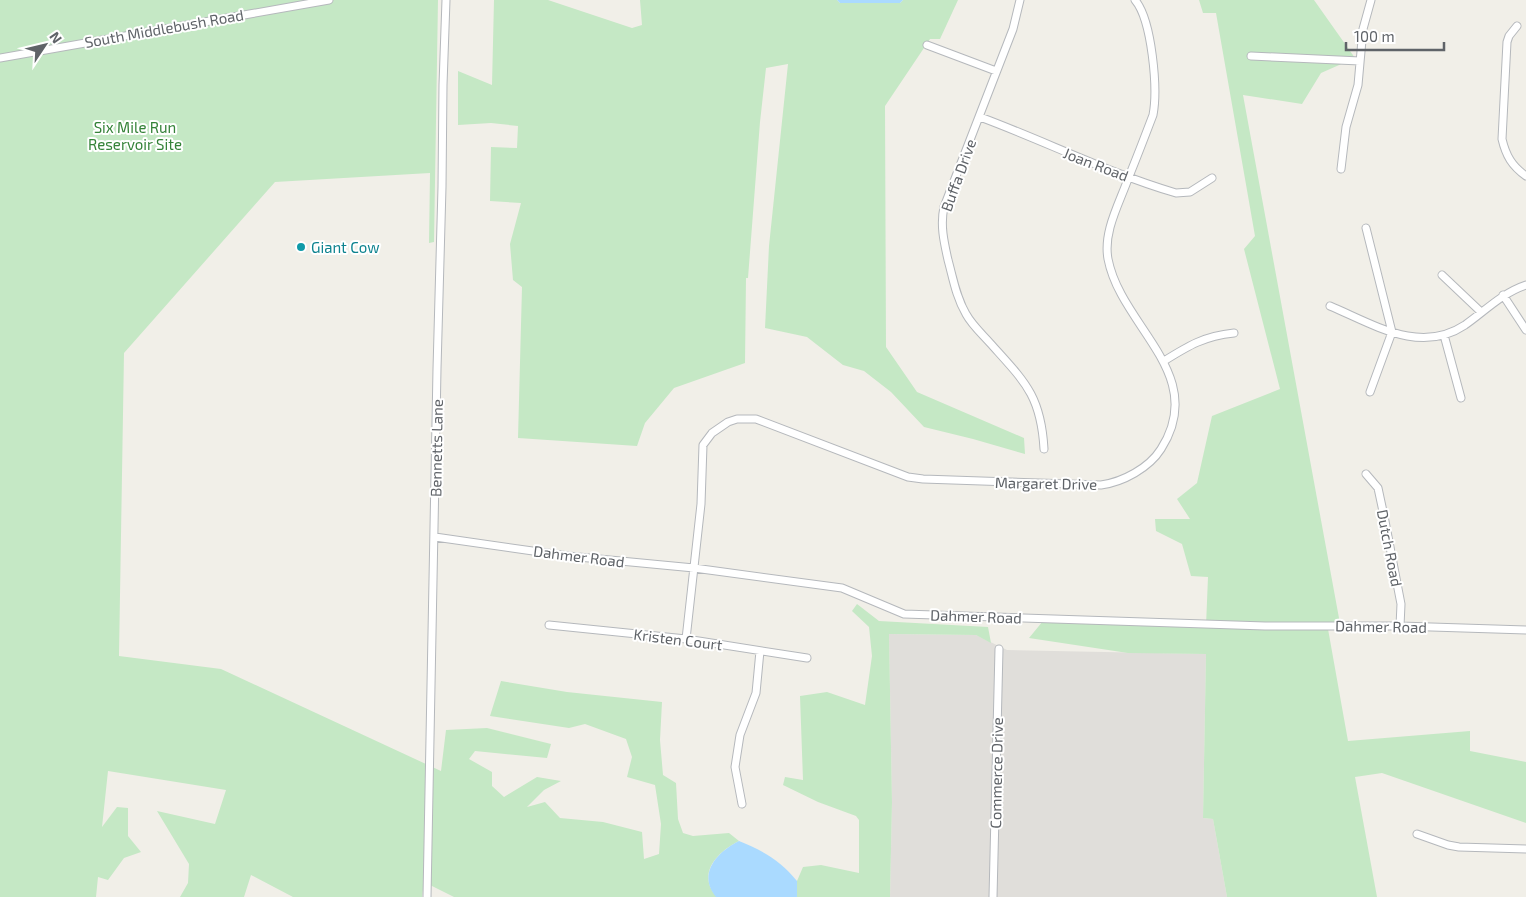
<svg xmlns="http://www.w3.org/2000/svg" width="1526" height="897" font-family="'Exo 2',sans-serif">
<rect width="100%" height="100%" fill="#f1efe8"/>
<path fill="#e0deda" d="M889,634L976,635L1007,650L1206,654L1203,818L1213,819L1227,897H890L892,802Z"/>
<path fill="#c5e8c5" d="M0,0H438L434,242L429,243L430,173L275,182L124,353L119,656L221,669L441,771L446,730L487,728L551,744L547,758L475,751L469,759L492,772V786L504,797L537,777L561,781L544,790L527,807L545,802L560,818L603,822L642,832L644,859L659,854L661,824L655,785L627,777L632,757L626,739L585,724L569,728L490,716L501,681L567,692L662,702L660,740L663,775L676,783L678,819L683,833L693,836L729,833L739,841C717,852 696,874 717,897H454L424,882L422,897H293L251,875L244,897H180L188,883L189,864L157,811L215,824L226,790L108,771L102,827L117,807L128,808V836L141,852L124,858L108,880L98,877L96,897H0Z
M494,0H548L632,28L642,25L640,0H837L840,3H900L903,0H958L940,39H930L885,106L886,347L917,392L1024,438L1025,454L973,439L924,427L891,392L864,371L843,365L807,337L765,328L769,246L788,64L766,68L760,122L748,278H746L745,363L674,388L645,423L637,446L518,438L522,287L513,280L510,244L521,203L490,201L491,147L517,148L518,126L491,123L458,125V71L492,85Z
M1199,0H1314L1355,58L1321,73L1302,104L1243,95L1341,629H1328L1348,741L1470,731V751L1526,762V823L1382,773L1355,777L1377,897H1227L1213,819L1203,818L1206,654L1128,653L1029,638L1043,621L1206,626L1208,577L1191,576L1182,544L1156,531L1155,519H1190L1177,499L1197,483L1212,416L1280,389L1244,249L1255,236L1216,13H1203Z
M857,604L879,621L988,627L991,643L976,635L889,634L892,802L890,897H797V881L803,867L821,865L859,873V820L856,816L818,802L783,785L785,777L803,780L800,696L827,692L865,705L872,656L869,627L852,611Z"/>
<path fill="#aadaff" d="M837,0H903L900,3H840Z
M739,841C762,850 781,861 797,881V897H716C697,874 717,852 739,841Z"/>
<g fill="none" stroke-linecap="round" stroke-linejoin="round">
<g stroke="#b5b8bc" stroke-width="9">
<path id="minor" d="M1020,0L1013,29L944,207C940,225 944,242 948,260C953,278 956,297 966,314C972,325 982,334 990,343C1024,381 1041,395 1044,449
M1517,26L1509,36L1507,42L1502,139C1506,156 1512,166 1526,176
M927,45L996,71
M1251,56L1360,61
M0,58L329,0
M980,117C1045,141 1108,173 1176,193L1190,192L1212,178
M1341,169L1346,127L1358,85L1363,29L1371,0
M1366,228L1392,332L1370,392
M1442,275L1481,312
M1503,295L1526,330
M1330,306C1373,324 1420,355 1465,325C1485,311 1502,293 1526,285
M1444,335L1461,398
M1164,361C1188,346 1204,336 1234,333
M1366,474L1378,488L1384,516L1401,604L1400,626
M435,537L568,556L694,568L842,588L904,614L1265,626H1400L1526,630
M549,625L686,639L807,658
M686,639L701,504L703,445L712,433L728,422L737,419H756L908,477L923,479L1101,485C1123,482 1149,468 1161,449C1209,374 1121,327 1108,259C1103,232 1119,204 1128,179C1137,157 1145,136 1153,115C1158,89 1152,20 1135,0
M742,804L735,767L740,735L756,693L760,651
M1417,834L1448,845L1459,847L1526,849
M427,897L437,369L442,187L443,85L446,0
M993,897L999,649"/>
</g>
<use href="#minor" stroke="#fff" stroke-width="7"/>
</g>
<circle fill="#0f9aa8" stroke="#fff" stroke-width="2" cx="301" cy="247" r="5"/>
<g text-anchor="middle" dominant-baseline="central" stroke-width="4" stroke-linejoin="round" paint-order="stroke">
<g font-size="15" fill="#5f6368" stroke="#fff">
<text transform="translate(164 28) rotate(-10)">South Middlebush Road</text>
<text transform="translate(1096 164) rotate(21)">Joan Road</text>
<text transform="translate(958 175) rotate(-70)">Buffa Drive</text>
<text transform="translate(436 448) rotate(-89)">Bennetts Lane</text>
<text transform="translate(1046 483) rotate(1)">Margaret Drive</text>
<text transform="translate(1390 548) rotate(79)">Dutch Road</text>
<text transform="translate(579 556) rotate(7)">Dahmer Road</text>
<text transform="translate(976 616) rotate(2)">Dahmer Road</text>
<text transform="translate(1381 626) rotate(1)">Dahmer Road</text>
<text transform="translate(678 639) rotate(7)">Kristen Court</text>
<text transform="translate(996 773) rotate(-89)">Commerce Drive</text>
</g>
<g font-size="15" fill="#348238" stroke="#fff">
<text x="135" y="127">Six Mile Run<tspan x="135" dy="17">Reservoir Site</tspan></text>
</g>
<g font-size="15" fill="#0d838f" stroke="#fff" text-anchor="start">
<text x="311" y="247">Giant Cow</text>
</g>
</g>
<g transform="translate(45 45) rotate(55)" stroke="#ffffff" stroke-width="4" paint-order="stroke">
<path d="M0-4L9 19L0 12L-9 19Z" fill="#5f6368"/>
<text y="-8" font-size="14" font-weight="bold" text-anchor="middle" fill="#5f6368">N</text>
</g>
<path d="M1346 42v8h98v-8" fill="none" stroke="#5f6368" stroke-width="2.5"/>
<text x="1354" y="42" font-size="15" fill="#5f6368" stroke="#ffffff" stroke-width="4" paint-order="stroke">100 m</text>
</svg>
